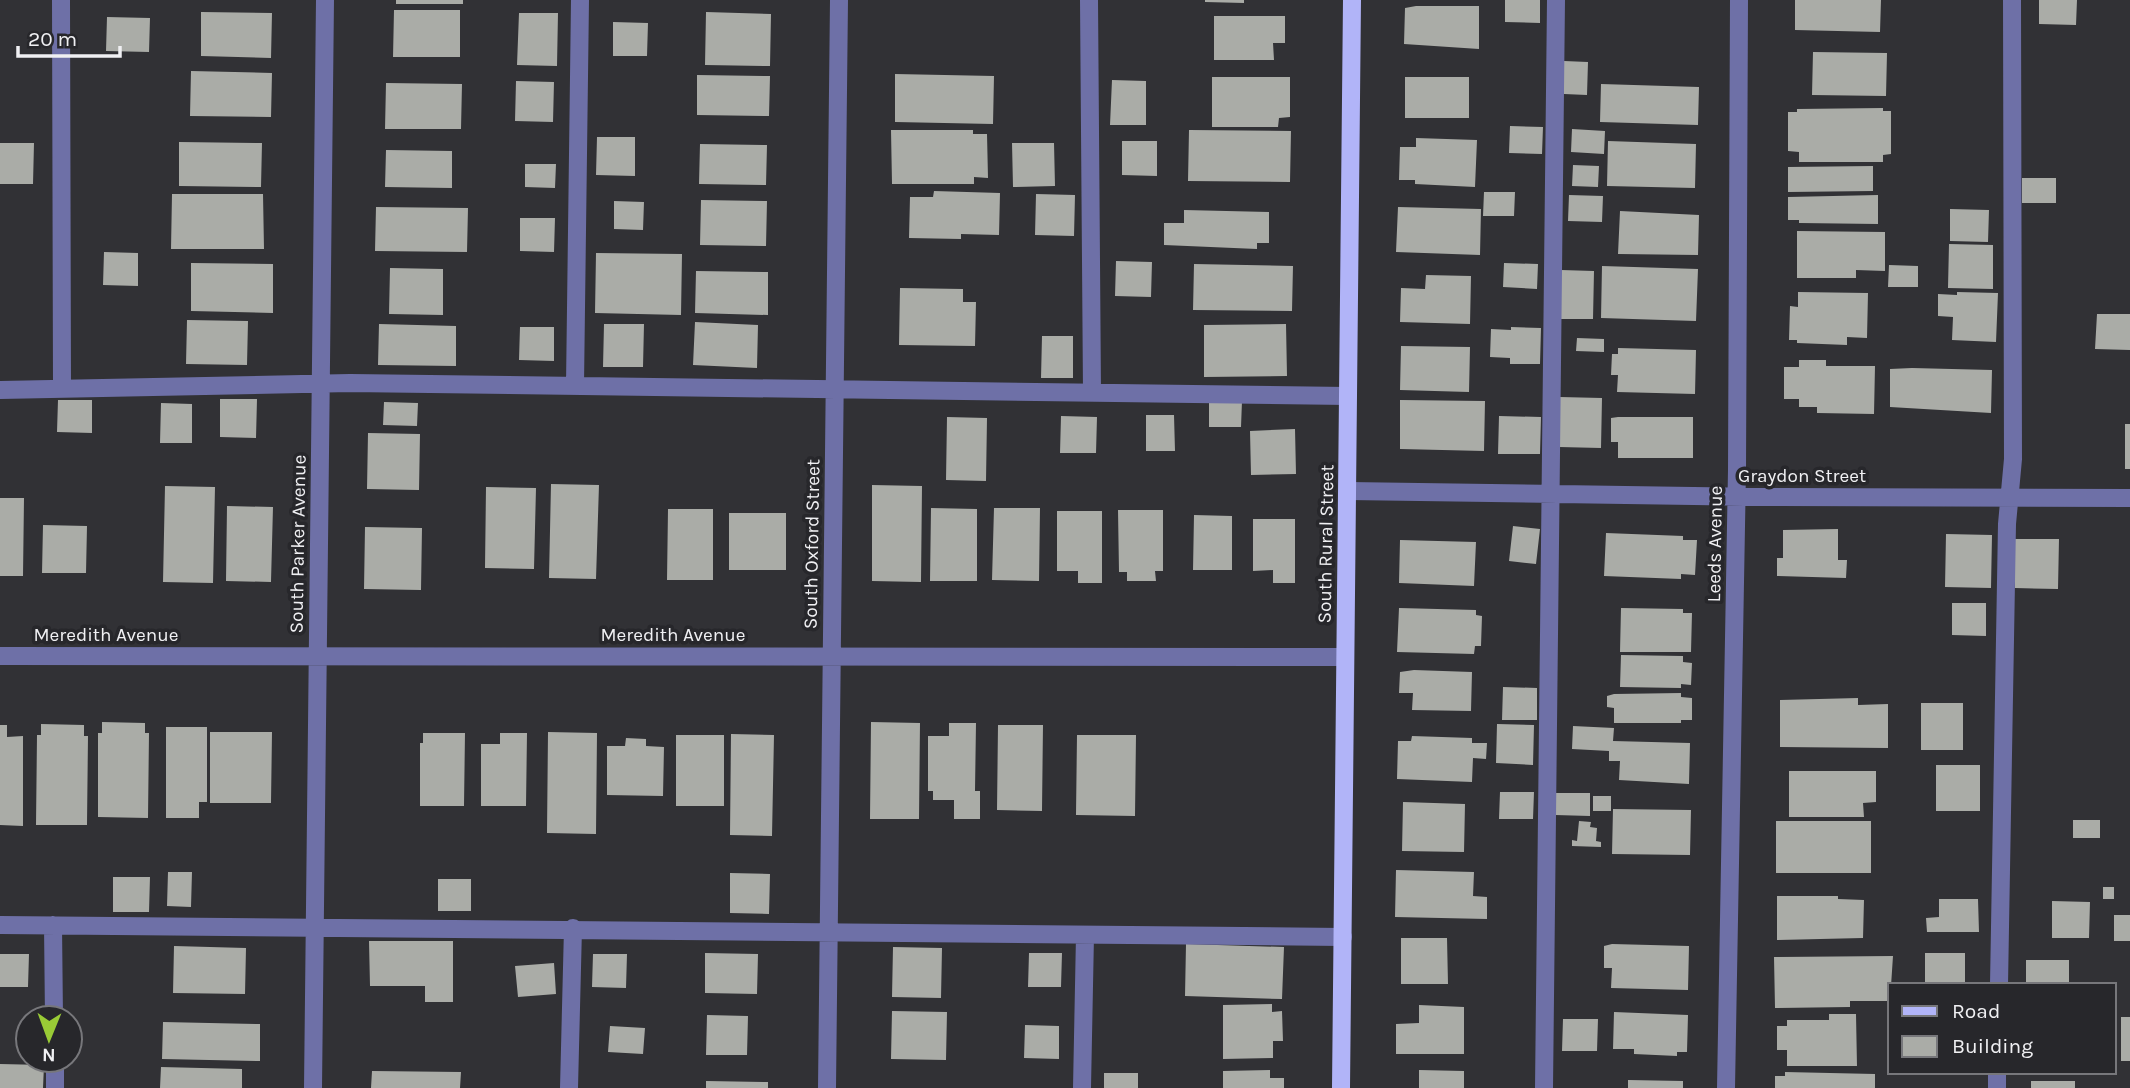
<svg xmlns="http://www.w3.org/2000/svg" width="2130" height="1088" font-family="Karla,sans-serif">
<rect width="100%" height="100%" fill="#313135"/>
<path fill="#aaaca7" d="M396,0H463V4H396Z
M1205,0H1244V3L1205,2Z
M1505,0H1540V23L1505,22Z
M1795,0H1881L1880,32L1795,30Z
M2039,0H2077L2076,25L2039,24Z
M1416,6H1479V49L1404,44L1405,8Z
M394,10H460V57H393Z
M201,12L272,13L271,58L201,56Z
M706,12L771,14L770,66L705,65Z
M519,13H558L557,66L517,65Z
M1214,16H1285V43H1273L1274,60H1214Z
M107,17L150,18L149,52L106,51Z
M613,22L648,23L647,56H613Z
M1813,52L1887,53L1886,96L1812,95Z
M1564,61L1588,62L1587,95L1564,94Z
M191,71L272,73L271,117L190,116Z
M895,74L994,76L993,124L895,122Z
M697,75L770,76L769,116L697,115Z
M1212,77H1290V117L1279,118L1278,127H1212Z
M1405,77H1469V118H1405Z
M1112,80L1146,81V125H1110Z
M516,81L554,82L553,122L515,121Z
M386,83L462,84L461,129H385Z
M1601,84L1699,87L1698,125L1600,122Z
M1883,108V111H1891V154L1883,155V162H1799V152L1788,151V112H1797V109Z
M1510,126L1543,127L1542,154L1509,153Z
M1572,129L1605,131L1604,154L1571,152Z
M891,130H973V134H987L988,178L974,177V184H892Z
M1189,130L1291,131L1290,182L1188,181Z
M597,137H635V176L596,175Z
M1416,138L1477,140L1475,187L1415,184V180H1399L1400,147H1416Z
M1122,141H1157V176L1122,175Z
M1608,141L1696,144L1695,188L1607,186Z
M179,142L262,143L261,187L179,186Z
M0,143H34L33,184H0Z
M1012,143H1054L1055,186L1013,187Z
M700,144L767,145L766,185L699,184Z
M386,150L452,151V188L385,187Z
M525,164H556L555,188L525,187Z
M1573,165L1599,166L1598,187L1572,186Z
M1873,166V191L1788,192V167Z
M2022,178H2056V203H2022Z
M934,191L1000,193L999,235L961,234V239L909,238L910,197H933Z
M1484,192H1515L1514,216H1483Z
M172,194H263L264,249H171Z
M1036,194L1075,195L1074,236L1035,235Z
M1569,195L1603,196L1602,222L1568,221Z
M1878,195V224L1799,223V220H1788V197Z
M701,200L767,201L766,246L700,245Z
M614,201L644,202L643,230L614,229Z
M376,207L468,208L467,252L375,251Z
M1398,207L1481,209L1480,255L1396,252Z
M1950,209L1989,210L1988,242L1950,241Z
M1184,210L1269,212V243H1257V249L1164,245V223H1184Z
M1620,211L1699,215L1698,255L1618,254Z
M520,218H555L554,252L520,251Z
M1797,231L1885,232V271L1856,270V278H1797Z
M1949,244L1993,245V289L1948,288Z
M104,252L138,253V286L103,285Z
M596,253L682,254L681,315L595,313Z
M1116,261L1152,262L1151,297L1115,296Z
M191,263L273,264V313L191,311Z
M1504,263L1538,264L1537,289L1503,287Z
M1194,264L1293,266L1292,311L1193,310Z
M1889,265L1918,266V287H1888Z
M1602,266L1698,269L1696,321L1601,318Z
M390,268L443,269V315L389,314Z
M1561,270L1594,271L1593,319H1560Z
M696,271L768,272V315L695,313Z
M1426,275L1471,276L1470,324L1400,322L1401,288L1425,289Z
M900,288L963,289V302H976L975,346L899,345Z
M1798,292L1868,293L1867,338L1847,337V345L1797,343V340H1789L1790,306L1798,307Z
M1957,292L1998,293L1996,342L1952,340L1953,317L1938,316V294L1957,295Z
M2097,314H2130V350L2095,349Z
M187,320L248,321L247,365L186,364Z
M695,322L758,325L757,368L693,365Z
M379,324L456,326V366L378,365Z
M604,324H644L643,367H603Z
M1286,324L1287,376L1204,377V325Z
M520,327H554V361L519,360Z
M1511,327L1541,328L1540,364H1510V358L1490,357L1491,329L1511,330Z
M1042,336H1073V378H1041Z
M1577,338L1604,339V352L1576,351Z
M1401,346L1470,347L1469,392L1400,390Z
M1618,348L1696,350L1695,394L1617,392L1618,375H1611L1612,354H1618Z
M1799,360H1826V366H1875L1874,414L1817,413V407H1799V399H1784V367H1799Z
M1912,368L1992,370L1991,413L1890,407V369Z
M1560,397L1602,398L1601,448L1559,447Z
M220,399H257L256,438L220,437Z
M58,400H92V433L57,432Z
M1400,400L1485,401L1484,451L1400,449Z
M1209,401H1242L1241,427H1209Z
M384,402L418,403L417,426L383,425Z
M161,403L192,404V443H160Z
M1146,415H1174L1175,451H1146Z
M1061,416L1097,417L1096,453H1060Z
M1499,416L1541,417L1540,454H1498Z
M947,417L987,418L986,481L946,480Z
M1618,417H1693V458H1618V442H1611V418Z
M2125,424H2130V469H2125Z
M1295,429L1296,474L1251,475L1250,431Z
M368,433L420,434L419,490L367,489Z
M551,484L599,485L596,579L549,578Z
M872,485L922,486L921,582L872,581Z
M165,486L215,487L213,583L163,582Z
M486,487L536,488L534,569L485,568Z
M0,498H24L23,576H0Z
M227,506L273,507L271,582L226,581Z
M931,508L977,509V581H930Z
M994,508H1040L1039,581L992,580Z
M668,509H713V580H667Z
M1118,510H1163V571H1155L1156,581H1127V572H1119Z
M1057,511H1102V583H1078V571H1057Z
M729,513H786V570H729Z
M1194,515L1232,516V570H1193Z
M1253,519H1295V583H1273V570L1253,571Z
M43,525L87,526L86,573H42Z
M1513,526L1540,529L1536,564L1509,561Z
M365,527L422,528L421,590L364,589Z
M1838,529V560H1847L1846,578L1777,576V558H1783V530Z
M1606,533L1683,536V540H1697L1695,575L1681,574V579L1604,576Z
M1946,534L1992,535L1991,588L1945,587Z
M2015,539H2059L2058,589L2015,588Z
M1400,540L1476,542L1474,586L1399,583Z
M1952,603H1986V636L1952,635Z
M1399,608L1476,610V615L1482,616L1481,646H1475L1474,654L1397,652Z
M1621,608L1683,609V613H1692L1691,652H1620Z
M1621,655L1683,656V662L1692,663L1691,685L1681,684V688L1620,687Z
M1414,670L1472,672L1471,711L1412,710L1413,693H1399L1400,672Z
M1503,687L1537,688V720H1502Z
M1681,693V697L1692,698V720H1681V723H1614V708L1607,707V696L1614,694Z
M1858,698V705L1888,704V748L1780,747V700Z
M1921,703H1963V750H1921Z
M102,722L145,723V733H149L148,818L98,817V733H102Z
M871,722L920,723L919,819H870Z
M949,723H976L975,791H980V819H954V800H933V791H928V736H949Z
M41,724L84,725V736H88L87,825H36L37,735H41Z
M1497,724L1534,725L1533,765L1496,763Z
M0,725H7V737L23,736V826L0,825Z
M998,725H1043L1042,811L997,810Z
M1573,726L1614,728L1613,741L1690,743L1689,784L1619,780L1620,761H1609V751L1572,749Z
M166,727H207V802H199V818H166Z
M210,732H272L271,803H210Z
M548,732L597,733L596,834L547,833Z
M423,733H465L464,806H420V743H423Z
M500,733H527L526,806H481V744H500Z
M731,734L774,735L772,836L730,835Z
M676,735H724V806H676Z
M1077,735H1136L1135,816L1076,815Z
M1412,736L1472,738V743H1487L1486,759L1473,758L1472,782L1397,779L1398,741H1411Z
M626,738L646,739V746L664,747L663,796L607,795V746H625Z
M1936,765H1980V811H1936Z
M1789,771H1876V802L1863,803L1864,817H1789Z
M1500,792H1534L1533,819H1499Z
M1556,793H1590V816L1555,815Z
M1593,796H1611V811H1593Z
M1403,802L1465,804L1464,852L1402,851Z
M1613,809L1691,810L1690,855L1612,854Z
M2073,820H2100V838H2073Z
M1579,821L1591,822L1590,827L1597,828L1596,841L1601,842V847L1572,846V840L1577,841Z
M1776,821H1871V873H1776Z
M1396,870L1474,872L1473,896L1487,897V919L1395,917Z
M168,872H192L191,907L167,906Z
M730,873L770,874L769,914L730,913Z
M113,877H150L149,912H113Z
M438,879H471V911H438Z
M2103,887H2114V899H2103Z
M1777,896H1838V899L1864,900L1863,938L1777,940Z
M1939,899H1978L1979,932H1927L1926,918L1939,917Z
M2052,901L2090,902L2089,938H2052Z
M2114,915H2130V941H2114Z
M1401,938H1447L1448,984H1401Z
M369,941H453V1002H425V986H370Z
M1186,944L1284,947L1282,999L1185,996Z
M1612,944L1689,946L1688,990L1611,988L1612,968H1604V946Z
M174,946L246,948L245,994L173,993Z
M893,947L942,948L941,998L892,997Z
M705,953L758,954L757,994L705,993Z
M1029,953H1062L1061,987H1028Z
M1925,953H1965V985H1925Z
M0,954H29L28,987H0Z
M593,954H627L626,988L592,987Z
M1893,956L1890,1001H1850V1007L1775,1008L1774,957Z
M2026,960H2069V985H2026Z
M554,963L556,994L518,997L515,966Z
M1272,1004V1012L1282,1011L1283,1041H1273V1058L1223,1059V1005Z
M1419,1005L1464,1007V1054H1396V1024L1419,1023Z
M892,1011L947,1012L946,1060L891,1059Z
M1614,1012L1688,1015L1687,1052H1677V1056L1634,1054V1049H1613Z
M1829,1014H1856L1857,1066H1787V1050H1777V1026H1787V1020H1829Z
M707,1015L748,1016L747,1055H706Z
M2121,1017H2130V1061H2121Z
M1563,1019H1598L1597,1051H1562Z
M163,1022L260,1024V1061L162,1059Z
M1025,1025L1059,1026V1059L1024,1058Z
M610,1026L645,1028L643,1054L608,1052Z
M0,1064L44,1065L43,1088H0Z
M161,1067L242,1069V1088H160Z
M1270,1070V1078H1284V1088H1223V1071Z
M1419,1070L1464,1071V1088H1419Z
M372,1071L461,1072L460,1088H371Z
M1785,1072L1875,1074V1088H1775V1076H1785Z
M1104,1073H1138V1088H1104Z
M1628,1080L1683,1081V1088H1628Z
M706,1081L768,1082V1088H706Z
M2031,1081H2075V1088H2031Z"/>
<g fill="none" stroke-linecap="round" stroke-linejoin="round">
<path stroke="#6e70a7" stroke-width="18" d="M61,0L62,388
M1089,0L1092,392
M575,385L580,0
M0,390L350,383L1348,396
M1348,491L1761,497L2130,498
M0,656L1345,657
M0,925L1343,937
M53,925L54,1018
M1999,985L2007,524L2013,459L2012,0
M55,1060V1088
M313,1088L325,0
M569,1088L573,928
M827,1088L839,0
M1082,1088L1085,935
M1544,1088L1556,0
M1726,1088L1737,470L1739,0
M1997,1088V1072"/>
<path stroke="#b1b4f8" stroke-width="18" d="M1341,1088L1352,0"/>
</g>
<g text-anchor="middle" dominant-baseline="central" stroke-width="7" stroke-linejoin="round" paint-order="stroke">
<g font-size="19" fill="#f0f0f3" stroke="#27272b">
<text x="1802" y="476">Graydon Street</text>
<text transform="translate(298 544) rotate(-89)">South Parker Avenue</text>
<text transform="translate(812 544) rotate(-89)">South Oxford Street</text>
<text transform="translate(1326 544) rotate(-89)">South Rural Street</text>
<text transform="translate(1715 544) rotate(-89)">Leeds Avenue</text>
<text x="106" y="635">Meredith Avenue</text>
<text x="673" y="635">Meredith Avenue</text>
</g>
</g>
<rect x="1888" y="983" width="228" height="91" fill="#27272b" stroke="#77777b" stroke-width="2"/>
<rect x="1902" y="1006" width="35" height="10" fill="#b1b4f8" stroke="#77777b" stroke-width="2"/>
<text x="1952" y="1018" font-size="21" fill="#f0f0f3">Road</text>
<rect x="1902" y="1036" width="35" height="21" fill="#aaaca7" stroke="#77777b" stroke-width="2"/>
<text x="1952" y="1053" font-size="21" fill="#f0f0f3">Building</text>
<g transform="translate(49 1039) rotate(181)"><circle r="33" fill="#27272b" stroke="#77777b" stroke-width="2"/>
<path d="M0-5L12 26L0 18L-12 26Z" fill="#99cb36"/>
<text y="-10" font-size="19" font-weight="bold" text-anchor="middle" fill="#f0f0f3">N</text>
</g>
<path d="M18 46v10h102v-10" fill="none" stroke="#f0f0f3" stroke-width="3.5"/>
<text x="28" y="46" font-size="21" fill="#f0f0f3" stroke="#27272b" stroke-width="5" paint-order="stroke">20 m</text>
</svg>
